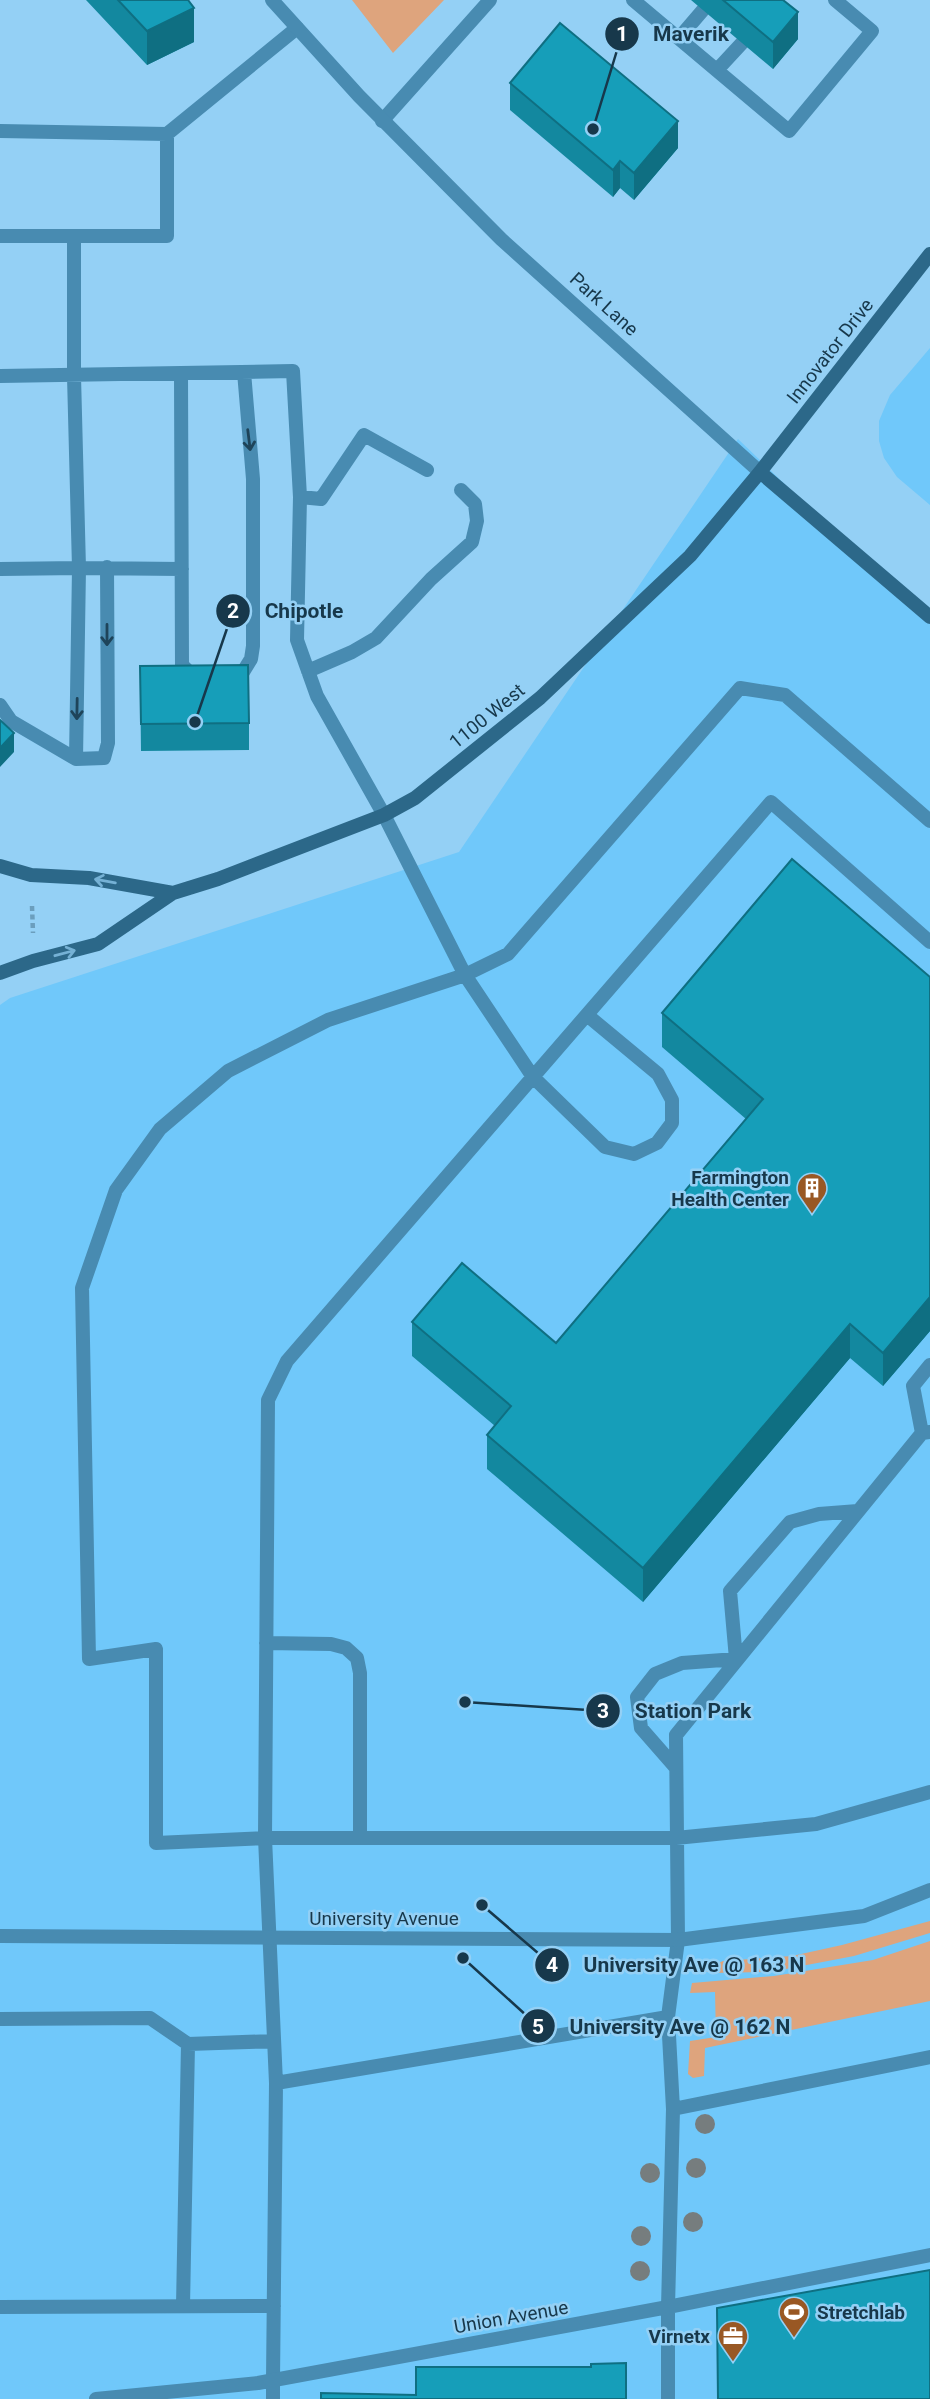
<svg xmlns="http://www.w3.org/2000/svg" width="930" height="2399" font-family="Roboto,sans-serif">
<rect width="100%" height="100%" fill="#94d0f5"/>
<path fill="#70c8fa" d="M930,348V505L897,477L884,458L879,441V421L890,395Z
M738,439L930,624V2399H0V1005L10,998L459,852Z"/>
<path fill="#dea47d" d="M352,0H444L393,53Z
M930,1921V1933L854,1956L770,1972L711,1973L703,1970L723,1961L792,1956L842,1945Z
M930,1941V2001L705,2048L704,2076L693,2078L688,2074L690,2041L716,2037L715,1992L690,1993L692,1983L774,1976L873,1960Z"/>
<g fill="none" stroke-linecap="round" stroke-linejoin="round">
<path stroke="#6b9ebd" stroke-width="4.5" stroke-dasharray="5 3.5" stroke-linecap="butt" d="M32,906L33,933"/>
<path stroke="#488bb1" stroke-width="14" d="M633,0L789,131L872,31L835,0
M679,38L703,10
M717,70L742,43
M382,121L490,0
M0,131L167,134L297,28
M0,236H167V134
M74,236V376L79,568L182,569
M181,374L182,665L190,673H198
M0,376L293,371L300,497L297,640L317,696L384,815L465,975L328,1020L228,1071L160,1129L116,1190L82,1288L89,1659L156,1649V1843L265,1838L268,1400L287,1361L771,802L930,942
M300,497L321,499L364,435L427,470
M0,569L79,568L76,759
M308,671L352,652L376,638L431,579L472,542L477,521L475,504L461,490
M232,672H243L251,659L253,646V479L244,372
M0,705L11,721L76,759L104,758L108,743L107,567
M587,1015L658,1074L672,1100V1123L657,1143L634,1154L605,1147L533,1077L465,975L508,954L740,688L785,695L930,821
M930,1432L922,1433L913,1386L930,1365
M266,1643L331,1644L346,1648L357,1658L360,1673V1838
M676,1768L641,1728L637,1697L655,1674L682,1663L736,1659L730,1591L790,1522L819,1514L858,1511
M0,2019L150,2018L188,2044L274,2041
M276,2083L668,2017
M673,2109L930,2057
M183,2306L188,2044
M0,2307L274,2306
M668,2307L673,2109L668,2017L678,1940L676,1735L922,1433
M273,2380L276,2083L265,1838H676L816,1824L930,1792"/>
<path stroke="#488bb1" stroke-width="14" d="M0,1936L678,1940L864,1916L930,1890
M668,2307V2399
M273,2380V2399
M96,2399L258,2383L668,2307L930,2255"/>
<path stroke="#488bb1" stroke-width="14" d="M272,0L359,96L501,239L760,472"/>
<path stroke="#2c6889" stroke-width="14" d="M760,472L930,617
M0,866L31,875L89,878L173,893
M0,973L33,961L98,944L173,893L218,879L384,815L415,798L540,698L690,556L760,472L930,254"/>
</g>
<g fill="#767d7e">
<circle cx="705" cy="2124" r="10"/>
<circle cx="696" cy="2168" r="10"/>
<circle cx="650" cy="2173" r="10"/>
<circle cx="693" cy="2222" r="10"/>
<circle cx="641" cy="2236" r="10"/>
<circle cx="640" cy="2271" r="10"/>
</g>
<path fill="#13889f" d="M86,0H188L194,42L147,65Z
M691,0H783L798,39L773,69Z
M510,83L678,148L634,200L620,188L613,197L510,110Z
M140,666L249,723V750L141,751Z
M930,977V1331L883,1386L850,1358L643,1602L487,1469V1435L495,1426L412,1356V1322L556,1343L746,1119L662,1047V1013Z"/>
<path fill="#0f6f82" d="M194,8V42L147,65V31Z
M798,12V39L773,69V42Z
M678,121V148L634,200V173Z
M620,161V188L613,197V170Z
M14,733V752L0,767V748Z
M930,1297V1331L883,1386V1353Z
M850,1324V1358L643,1602V1568Z"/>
<path fill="#169eb9" stroke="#0f6f82" stroke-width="2" d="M118,0H188L194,8L147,31Z
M723,0H783L798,12L773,42Z
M560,23L678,121L634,173L620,161L613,170L510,83Z
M248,665L249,723L141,724L140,666Z
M0,720L14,733L0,748Z
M792,859L930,977V1297L883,1353L850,1324L643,1568L487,1435L511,1406L412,1322L462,1263L556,1343L763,1099L662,1013Z
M930,2270V2399H718L717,2308Z
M626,2363V2399H321V2393L416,2395V2367H591V2364Z"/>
<defs><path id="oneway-shaft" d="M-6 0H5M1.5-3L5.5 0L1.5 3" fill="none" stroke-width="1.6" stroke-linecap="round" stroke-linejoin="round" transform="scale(1.75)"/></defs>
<g stroke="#1e445a">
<use href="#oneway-shaft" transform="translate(249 440) rotate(83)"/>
<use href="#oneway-shaft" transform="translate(107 635) rotate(90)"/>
<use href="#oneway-shaft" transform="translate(77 709) rotate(91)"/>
</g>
<g stroke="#75b1d5">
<use href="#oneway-shaft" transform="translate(105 881) rotate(-170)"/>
<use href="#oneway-shaft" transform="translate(65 953) rotate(-15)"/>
</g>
<defs>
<g id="building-pin" transform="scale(1.575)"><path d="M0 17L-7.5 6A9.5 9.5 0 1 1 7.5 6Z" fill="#995824" stroke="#94d0f5"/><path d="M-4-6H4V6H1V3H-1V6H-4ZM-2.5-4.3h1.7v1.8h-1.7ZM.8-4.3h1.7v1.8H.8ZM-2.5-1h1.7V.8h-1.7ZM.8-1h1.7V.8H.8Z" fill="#fff"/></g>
<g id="stadium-pin" transform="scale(1.575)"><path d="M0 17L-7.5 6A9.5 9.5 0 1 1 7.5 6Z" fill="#995824" stroke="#94d0f5"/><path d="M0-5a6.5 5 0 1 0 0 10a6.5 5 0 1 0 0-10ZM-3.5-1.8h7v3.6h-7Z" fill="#fff"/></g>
<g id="office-pin" transform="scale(1.575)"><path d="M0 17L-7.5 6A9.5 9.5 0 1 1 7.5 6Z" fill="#995824" stroke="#94d0f5"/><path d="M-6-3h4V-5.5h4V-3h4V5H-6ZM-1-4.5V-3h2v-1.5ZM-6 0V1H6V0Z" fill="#fff"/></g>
</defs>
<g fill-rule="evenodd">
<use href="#building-pin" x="812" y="1188"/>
<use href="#stadium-pin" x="794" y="2312"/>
<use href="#office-pin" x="733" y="2336"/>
</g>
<g text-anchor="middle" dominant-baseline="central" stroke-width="5" stroke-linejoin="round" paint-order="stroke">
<g font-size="19" fill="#17384b" stroke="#94d0f5">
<text transform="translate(604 304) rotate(42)">Park Lane</text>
<text transform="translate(830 351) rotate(-52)">Innovator Drive</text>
<text transform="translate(487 716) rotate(-39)">1100 West</text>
<text x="384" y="1918">University Avenue</text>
<text transform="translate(511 2317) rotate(-10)">Union Avenue</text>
</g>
<g font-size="19" font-weight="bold" fill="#17384b" stroke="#94d0f5" text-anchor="end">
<text x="789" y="1177">Farmington<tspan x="789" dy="22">Health Center</tspan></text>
<text x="817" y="2312" text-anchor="start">Stretchlab</text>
<text x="710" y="2336">Virnetx</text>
</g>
</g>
<path fill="none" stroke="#17384b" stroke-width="2.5" d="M593 129L622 34M195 722L233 611M465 1702L603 1711M482 1905L552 1965M463 1958L538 2026"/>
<g fill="#17384b" stroke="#94d0f5" stroke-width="2.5">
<circle cx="593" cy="129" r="7"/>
<circle cx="195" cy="722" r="7"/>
<circle cx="465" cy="1702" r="7"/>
<circle cx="482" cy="1905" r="7"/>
<circle cx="463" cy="1958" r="7"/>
<circle cx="622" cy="34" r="18"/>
<circle cx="233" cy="611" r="18"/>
<circle cx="603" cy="1711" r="18"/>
<circle cx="552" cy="1965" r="18"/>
<circle cx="538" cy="2026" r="18"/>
</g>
<g font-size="21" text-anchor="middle" font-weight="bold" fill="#fff">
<text x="622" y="41">1</text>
<text x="233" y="618">2</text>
<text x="603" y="1718">3</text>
<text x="552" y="1972">4</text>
<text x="538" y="2034">5</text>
</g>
<g font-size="21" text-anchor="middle" font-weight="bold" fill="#17384b" stroke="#94d0f5" stroke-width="5" stroke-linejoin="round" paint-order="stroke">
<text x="691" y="41">Maverik</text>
<text x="304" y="618">Chipotle</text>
<text x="693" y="1718">Station Park</text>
<text x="694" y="1972">University Ave @ 163 N</text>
<text x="680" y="2034">University Ave @ 162 N</text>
</g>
</svg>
